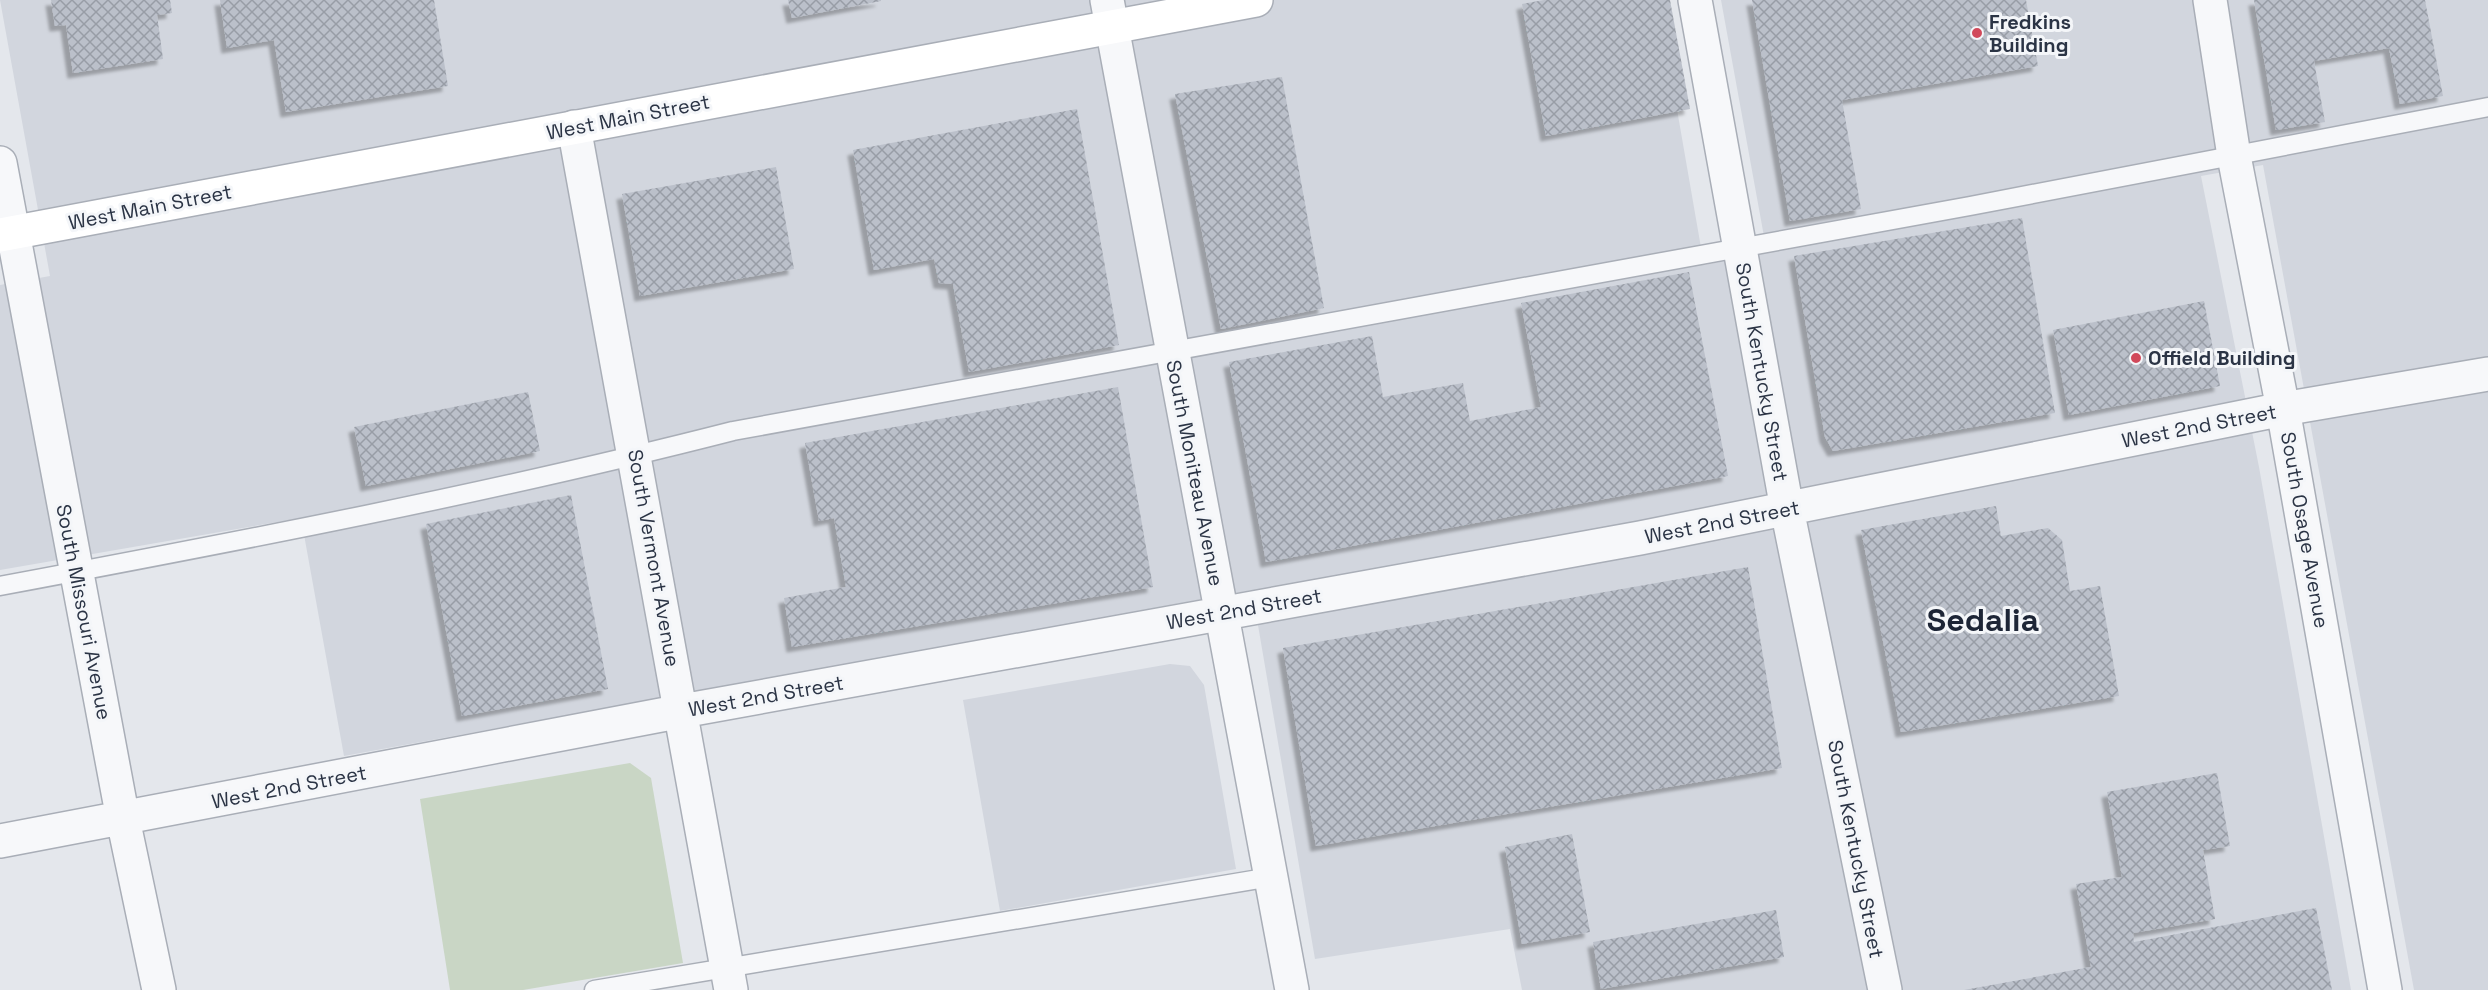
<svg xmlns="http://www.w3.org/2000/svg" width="2488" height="990" font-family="'Space Grotesk',sans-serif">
<defs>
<pattern id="building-cross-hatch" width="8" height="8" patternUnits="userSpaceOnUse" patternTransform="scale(1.5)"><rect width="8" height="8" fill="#bbc0ca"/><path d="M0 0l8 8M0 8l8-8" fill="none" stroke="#989da6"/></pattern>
<filter id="shadow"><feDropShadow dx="-5.5" dy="5.5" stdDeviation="1.5" flood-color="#0004"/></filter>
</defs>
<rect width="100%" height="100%" fill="#e4e7ec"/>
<path fill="#d2d6de" d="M0,0H1658L1704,265L1767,253L1721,0H2488V990H2414L2263,165L2201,176L2259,467L2351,990H1522L1510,929L1315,959L1252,590L344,756L301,518L0,570V285L50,276Z
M1170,664L1190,666L1204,685L1236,869L1000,911L963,700Z"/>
<path fill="#c9d6c5" d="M630,763L651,778L683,963L523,990H450L420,799Z"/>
<path fill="url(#building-cross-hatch)" filter="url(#shadow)" d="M51,0H170L172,13L157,15L163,59L73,73L66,25L55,26Z
M220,0H434L448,86L286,112L274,40L227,48Z
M788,0H881V1L792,18Z
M1544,0H1670L1690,109L1546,136L1522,4Z
M1752,0H2026L2038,66L1842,100L1861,209L1790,221Z
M2254,0H2425L2443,96L2400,104L2389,48L2314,61L2325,122L2276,130Z
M1282,77L1324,308L1221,329L1175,94Z
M1077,109L1119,345L969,372L953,284L939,283L934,259L874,270L853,150Z
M776,167L794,269L640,296L622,194Z
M2022,218L2055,413L1833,451L1825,437L1794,256Z
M1689,272L1728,476L1266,562L1229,362L1372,336L1383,397L1463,383L1470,421L1541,407L1521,303Z
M2204,301L2220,386L2069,415L2053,330Z
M1118,387L1153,587L792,647L784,598L846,587L834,518L819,521L805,443Z
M528,392L540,451L366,486L354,427Z
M571,495L608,689L462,716L426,524Z
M1996,506L2001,536L2048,528L2062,540L2070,591L2100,586L2119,696L1901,732L1861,530Z
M1748,567L1782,768L1316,846L1283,648Z
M2217,773L2230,846L2203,850L2215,919L2133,933L2134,942L2316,908L2332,990H1964L2091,967L2076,884L2122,877L2107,792Z
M1572,834L1590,932L1522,944L1505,847Z
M1776,910L1784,957L1601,989L1593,942Z"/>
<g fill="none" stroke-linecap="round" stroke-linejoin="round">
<g stroke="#a9aeb7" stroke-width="21">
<path id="service" d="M0,586C245,540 491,493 733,431L1970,206L2488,107
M594,990L1271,877"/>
</g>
<g stroke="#a9aeb7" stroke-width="36">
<path id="minor" d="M1107,0L1292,990
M1695,0L1787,509L1885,990
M2210,0L2234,156L2283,409L2385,990
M574,127L731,990
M0,163L123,819L159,990
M0,841L682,711L1640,538L2283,409L2488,374"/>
</g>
<g stroke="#a9aeb7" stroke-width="36">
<path id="secondary" d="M0,235L1256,0"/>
</g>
<use href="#service" stroke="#f7f8fa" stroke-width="18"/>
<use href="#minor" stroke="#f7f8fa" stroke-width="33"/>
<use href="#secondary" stroke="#fff" stroke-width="33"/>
</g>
<g fill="#d1495b" stroke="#f4f6f9" stroke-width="2">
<circle cx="1977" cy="33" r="6"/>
<circle cx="2136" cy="358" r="6"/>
</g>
<g text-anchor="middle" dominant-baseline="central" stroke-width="6" stroke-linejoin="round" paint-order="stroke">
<g font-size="20" font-weight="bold" fill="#2b3445" stroke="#f4f6f9" text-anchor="start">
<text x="1989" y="22">Fredkins<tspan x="1989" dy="23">Building</tspan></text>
<text x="2148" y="358">Offield Building</text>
</g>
<g font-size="20" fill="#2b3445" stroke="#f4f6f9">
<text transform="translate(628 117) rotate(-11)">West Main Street</text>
<text transform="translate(150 207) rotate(-11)">West Main Street</text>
<text transform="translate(1762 372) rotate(80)">South Kentucky Street</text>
<text transform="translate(2199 426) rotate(-11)">West 2nd Street</text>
<text transform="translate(1195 473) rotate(79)">South Moniteau Avenue</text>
<text transform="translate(1722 522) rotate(-11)">West 2nd Street</text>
<text transform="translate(2305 530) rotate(80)">South Osage Avenue</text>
<text transform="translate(654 558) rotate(80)">South Vermont Avenue</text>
<text transform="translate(1244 609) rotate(-10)">West 2nd Street</text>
<text transform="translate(84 612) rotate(79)">South Missouri Avenue</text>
<text transform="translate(766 696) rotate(-10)">West 2nd Street</text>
<text transform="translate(289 787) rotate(-11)">West 2nd Street</text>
<text transform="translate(1856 849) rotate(79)">South Kentucky Street</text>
</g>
<g font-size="32" font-weight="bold" fill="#1d2536" stroke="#f4f6f9">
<text x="1983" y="620">Sedalia</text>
</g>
</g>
</svg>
